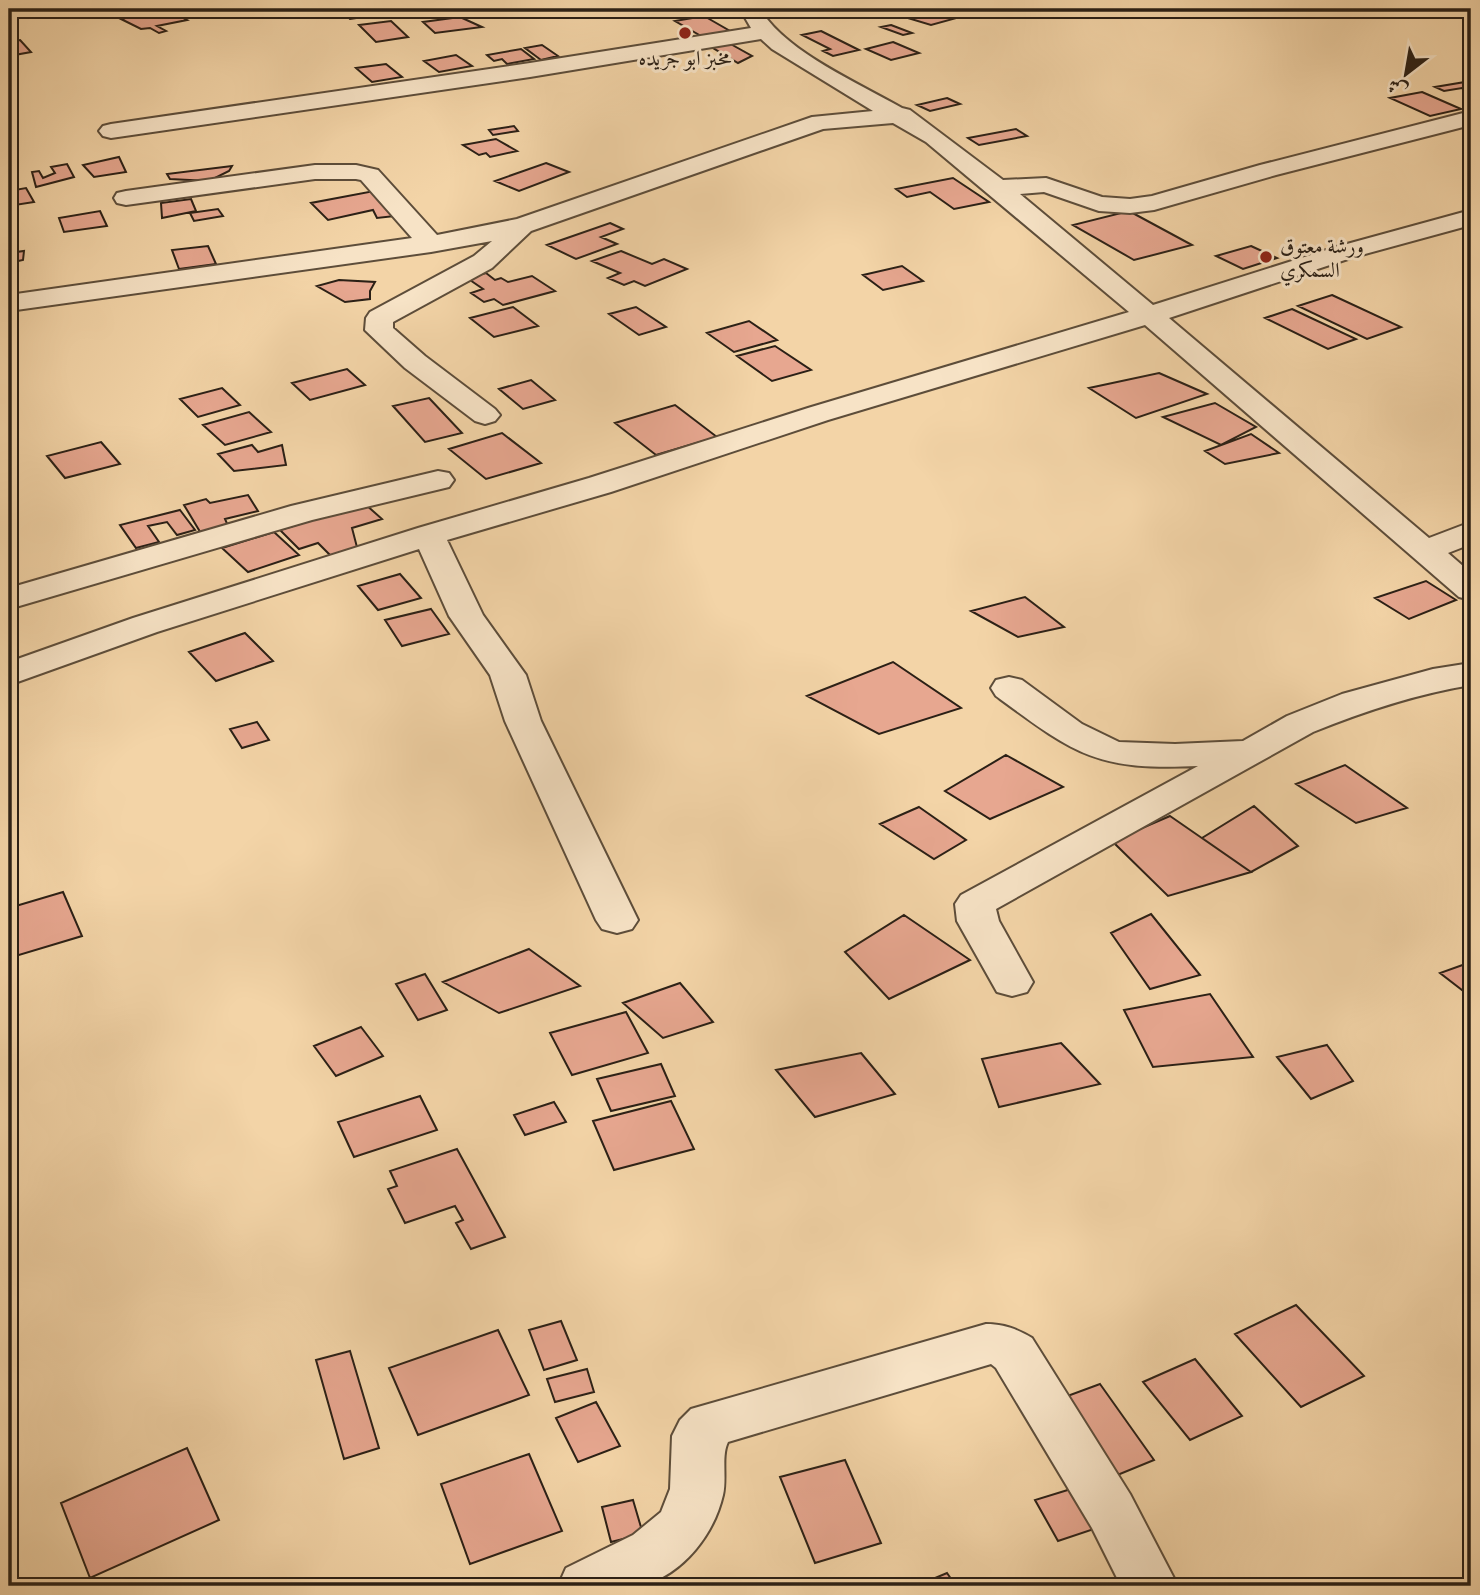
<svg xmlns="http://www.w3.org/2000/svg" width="1480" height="1595" font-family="'Gentium Book Plus',Amiri,serif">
<rect width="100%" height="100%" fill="#f3d4a7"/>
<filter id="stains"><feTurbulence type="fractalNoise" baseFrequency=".00286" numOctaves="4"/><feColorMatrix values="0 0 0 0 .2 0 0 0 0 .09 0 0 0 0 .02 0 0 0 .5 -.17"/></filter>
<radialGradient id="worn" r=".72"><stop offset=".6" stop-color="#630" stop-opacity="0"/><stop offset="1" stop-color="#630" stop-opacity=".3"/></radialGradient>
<path fill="#e7a790" stroke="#2b2016" stroke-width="2" d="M166,9L187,20L157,26L166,31L159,33L150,28L141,29L121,19Z
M214,9H257L261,12L226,18Z
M340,9H371L377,15L350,19Z
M799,9H861L814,17Z
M933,12L953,19L931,25L911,19Z
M704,16L737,35L708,40L675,21Z
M460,17L482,27L435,33L423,22Z
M391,21L408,37L376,42L359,25Z
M891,25L912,33L903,35L881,27Z
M821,31L859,50L833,56L823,51L830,49L802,35Z
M20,40L31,52L9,56V42Z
M727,42L752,56L738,63L708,45Z
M893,42L919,53L891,60L866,49Z
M542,45L558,56L541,60L525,48Z
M521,49L534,59L507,64L502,59L494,61L487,55Z
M456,55L472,66L439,72L424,61Z
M386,64L402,77L372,82L356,68Z
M1471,81V92L1462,88L1444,91L1435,87Z
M1422,92L1461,109L1430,116L1390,98Z
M947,98L960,104L930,111L917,105Z
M514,126L518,131L493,135L489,130Z
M1016,129L1027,136L979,145L968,138Z
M496,139L517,151L490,157L486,153L479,155L463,145Z
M119,157L126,172L94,177L83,165Z
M546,163L569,172L519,191L495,181Z
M67,164L74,177L36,187L32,172L39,171L43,178L55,173L51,167Z
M232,166L229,171L209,181L170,179L167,174Z
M953,178L989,202L954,209L930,192L907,197L896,189Z
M26,188L34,202L15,205L9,197V191Z
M374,191L395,216L377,218L373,210L328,220L311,203Z
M191,199L196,211L162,218L161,203Z
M218,209L223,216L194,221L190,213Z
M100,211L107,226L64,232L59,218Z
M1129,211L1192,245L1134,260L1073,225Z
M610,223L623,229L601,237L617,244L576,259L547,245Z
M208,246L216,264L179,269L172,250Z
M1251,246L1277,258L1243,269L1216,256Z
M24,251L23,260L9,263V253Z
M621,251L652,264L664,259L687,269L645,286L634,281L624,285L608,278L620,273L592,261Z
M902,266L923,281L883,290L863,275Z
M486,273L495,280L501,278L508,282L532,276L555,291L503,305L494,299L484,302L471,293L483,289L467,278Z
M339,280L375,282L370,291V299L345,302L317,286Z
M1332,295L1401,327L1367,339L1298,306Z
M513,307L538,326L494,337L470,318Z
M636,307L666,327L639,335L609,314Z
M1292,309L1356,339L1328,349L1265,318Z
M749,321L777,340L734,352L707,333Z
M775,346L811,370L772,381L737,356Z
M347,369L365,385L310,400L292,383Z
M1159,373L1207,394L1136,418L1089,388Z
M531,380L555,400L523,409L499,389Z
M222,388L240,405L198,417L180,399Z
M429,398L462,433L425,442L393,406Z
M1215,403L1256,427L1221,445L1163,417Z
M675,405L717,437L656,455L615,423Z
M249,412L271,432L225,445L203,425Z
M502,433L541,463L486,479L449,449Z
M1251,434L1279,453L1225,464L1205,451Z
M101,442L120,464L65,478L47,456Z
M252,445L258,452L282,445L286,465L234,471L218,454Z
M248,495L258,511L225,519L229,528L202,535L184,505L206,499L210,503Z
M365,504L382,519L352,528L358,551L334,559L318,543L299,549L280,530Z
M180,510L195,530L177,535L167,522L148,526L159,542L136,548L120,525Z
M274,532L299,555L248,572L222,548Z
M400,574L421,598L378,610L358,586Z
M1426,581L1456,600L1409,619L1375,598Z
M1025,597L1064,627L1018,637L971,611Z
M431,609L449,634L402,646L385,620Z
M245,633L273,661L216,681L189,652Z
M893,662L961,708L879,734L807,696Z
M257,722L269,740L242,748L230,729Z
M1006,755L1063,787L990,819L945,791Z
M1345,765L1407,808L1356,823L1296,784Z
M1254,806L1298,846L1251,872L1202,838Z
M919,807L966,840L934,859L880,824Z
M1170,816L1251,872L1168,896L1112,841Z
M63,892L82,936L9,958V908Z
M1151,914L1200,975L1150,989L1111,933Z
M904,915L970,960L889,999L845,952Z
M529,949L580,986L499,1013L443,982Z
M1471,962V997L1440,973Z
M425,974L447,1010L418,1020L396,984Z
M680,983L713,1022L663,1038L623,1003Z
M1210,994L1253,1057L1153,1067L1124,1010Z
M626,1012L648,1053L572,1075L550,1033Z
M361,1027L383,1056L336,1076L314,1046Z
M1061,1043L1100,1084L999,1107L982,1059Z
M1327,1045L1353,1081L1311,1099L1277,1057Z
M861,1053L895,1094L815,1117L776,1070Z
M661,1064L675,1096L611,1111L597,1079Z
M420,1096L437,1130L354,1157L338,1122Z
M671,1101L694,1149L614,1170L593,1121Z
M554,1102L566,1122L525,1135L514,1115Z
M457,1149L505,1237L471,1249L456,1223L463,1220L455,1206L405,1223L388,1189L397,1186L390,1171Z
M1296,1305L1364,1376L1301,1407L1235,1334Z
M561,1321L577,1360L544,1370L529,1330Z
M498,1330L529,1395L418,1435L389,1368Z
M350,1351L379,1448L344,1459L316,1360Z
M1195,1359L1242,1416L1190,1440L1143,1382Z
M587,1369L594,1392L555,1402L547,1379Z
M1100,1384L1154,1460L1115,1476L1062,1398Z
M596,1402L620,1446L578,1462L556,1418Z
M187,1448L219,1520L90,1578L61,1503Z
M529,1454L562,1531L470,1564L441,1484Z
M845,1460L881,1543L815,1563L780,1477Z
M1071,1489L1094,1529L1058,1541L1035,1500Z
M633,1500L643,1534L611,1542L602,1507Z
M947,1573L956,1586H916Z"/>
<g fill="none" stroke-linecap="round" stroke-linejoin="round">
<g stroke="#5d4d3a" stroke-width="4">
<path id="minor" d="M740,9H760C786,52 857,82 902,108L910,110L1003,180L1046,178L1102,197L1130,199L1152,196L1260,165L1471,111V125L1276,175L1154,210L1130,213L1099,211L1044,192L1020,194L1153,305L1336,247L1471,210V225L1354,257L1169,318L1429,538L1471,522V544L1448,553L1471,573V600L1459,597L1145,325L828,420L611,492L447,540L483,615L526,675L541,721L638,920L632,929L617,933L602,929L596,920L505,721L490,675L449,616L419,549L157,632L9,685V662L133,618L418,528L589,478L808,408L1129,312L926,142L893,123L823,129L531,231L492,268L393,322V328L425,356L495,409L500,415L495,421L485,424L475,421L405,368L365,330L366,318L370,312L474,256L492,241L431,252L9,311V295L412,238L361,180L356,179H315L126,205L117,203L114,198L117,193L126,191L315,165H356L378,170L437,235L517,219L812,117L873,111L772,49L761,39L530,77L111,138L103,136L99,131L103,126L111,124L530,63L751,28Z
M438,471L449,473L454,480L449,487L312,520L9,609V588L291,506Z
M1471,663V685C1416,694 1365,711 1313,732L996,909L999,921L1033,982L1027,992L1012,996L997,992L957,921L955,904L961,895L1198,766C1096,771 1075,754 996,696L991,688L996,680L1009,677L1022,680L1082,724L1119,742L1175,744L1243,741L1287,716L1342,694L1433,669Z
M986,1324C1004,1324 1017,1329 1032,1338L1130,1494L1178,1586H1121L1092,1528L996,1368L991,1364L728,1442C721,1456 727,1478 723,1495C714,1534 684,1573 644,1585C627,1591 579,1586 558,1586L566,1568L633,1535L661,1512L670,1489L672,1436L680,1420L691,1409Z"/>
</g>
<use href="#minor" fill="#f7e3c6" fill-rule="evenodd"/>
</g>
<g fill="#8f2418" stroke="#f7e3c6" stroke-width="2.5">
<circle cx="685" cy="33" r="7"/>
<circle cx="1266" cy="257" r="7"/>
</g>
<g text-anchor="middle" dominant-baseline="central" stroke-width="6" stroke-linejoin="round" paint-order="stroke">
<g font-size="21" fill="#2b2016" stroke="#f7e3c6">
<text x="685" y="57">مخبز ابو جريده</text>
<text x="1280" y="245" text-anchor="start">ورشة معتوق<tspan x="1280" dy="24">السمكري</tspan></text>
</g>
</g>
<rect width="1480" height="1595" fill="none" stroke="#f3d4a7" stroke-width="35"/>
<rect x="10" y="10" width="1459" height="1574" fill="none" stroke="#2b2016" stroke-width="3.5"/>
<rect x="18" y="18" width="1445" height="1560" fill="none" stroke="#2b2016" stroke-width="2"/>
<g transform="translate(1406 74) rotate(211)" stroke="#f7e3c6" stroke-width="5" paint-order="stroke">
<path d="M0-5L12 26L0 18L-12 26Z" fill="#2b2016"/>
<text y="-10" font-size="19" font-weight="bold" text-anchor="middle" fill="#2b2016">ش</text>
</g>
<rect width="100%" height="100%" filter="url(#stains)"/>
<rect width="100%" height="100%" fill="url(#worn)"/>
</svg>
